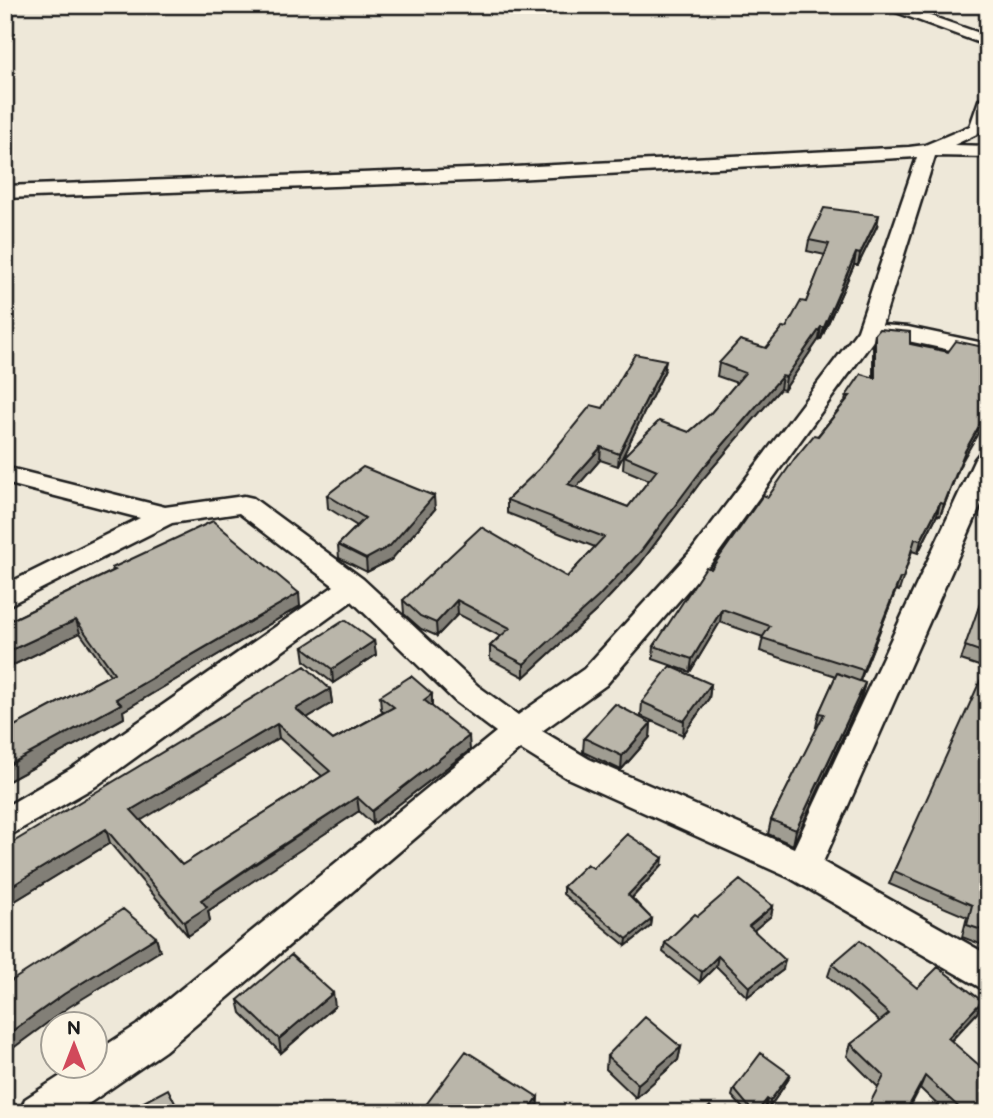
<svg xmlns="http://www.w3.org/2000/svg" width="993" height="1118" font-family="'Balsamiq Sans',sans-serif">
<rect width="100%" height="100%" fill="#eee8d9"/>
<filter id="ink" filterUnits="userSpaceOnUse"><feTurbulence type="fractalNoise" baseFrequency=".0143" numOctaves="2"/><feDisplacementMap in="SourceGraphic" scale="14" xChannelSelector="R" yChannelSelector="G"/><feConvolveMatrix kernelMatrix="1 2 1 2 8 2 1 2 1" color-interpolation-filters="sRGB"/></filter>
<g filter="url(#ink)">
<g fill="none" stroke-linecap="round" stroke-linejoin="round">
<g stroke="#1c1c1c" stroke-width="5">
<path id="minor" d="M877,5H899L988,36V46Z
M988,95L987,129L954,145L988,146V157L935,156L882,325L908,327L988,344V358L908,341L875,338L712,562L606,685L542,731L589,759L794,848L975,459L979,454L988,451V489L823,862L988,955V992L790,878L565,777L520,749L165,1051L75,1113H20L25,1099L76,1066H94V1053L137,1025L496,732L456,702L352,601L96,786L5,838V807L72,768L334,586L239,513L172,523L5,607V585L140,518L5,483V467L165,507L244,496L253,498L363,579L478,686L518,715L584,669L692,550L858,330L917,157L496,180L5,198V186L496,168L909,147L925,145L970,126L979,100Z"/>
</g>
<use href="#minor" fill="#fcf5e5" fill-rule="evenodd"/>
</g>
<path fill="#a09d92" stroke="#1c1c1c" stroke-width="2" fill-rule="evenodd" d="M877,226L858,265H854L821,339H819L784,390L780,389L702,480L640,564L597,610L524,677L490,659V646L500,636L458,614L437,636L421,629L404,614L403,600L567,577L595,547L507,513V500L603,408L664,372L618,466L600,460L576,487L628,507L649,480L623,469L624,456L689,432L710,414L737,383L717,376L719,363L766,348L786,328L806,302L825,255L807,251L809,240Z
M875,334L910,344L961,463L940,516L937,515L918,553L912,551L899,591L896,590L860,681L865,683L861,697L793,845L768,834L771,820L818,727H816L819,713L836,676L760,651L763,637L720,622L690,672L653,659L654,646L711,569L768,497L845,402L846,396L873,377V346Z
M327,495L435,509L391,560L367,572L339,558L338,545L357,526L328,508Z
M112,568L300,606L123,711L124,718L5,783V731L110,675L80,633L5,669V623L113,571Z
M988,581V669L961,660Z
M374,641L376,655L333,683L305,661L303,647Z
M988,671V947L962,937L967,917L889,884L894,871Z
M711,684L709,698L683,735L641,716L642,702Z
M330,689L332,703L307,718L333,740L384,712L381,709L380,696L432,707L470,750L373,824L359,811L270,869L208,911L210,921L188,936L110,843L5,907V847ZM279,738L322,776L182,865L140,820Z
M651,723L650,737L621,770L583,752L584,738Z
M662,865L632,898L652,919L651,926L626,946L563,894V887L593,868Z
M773,906L771,916L754,930L783,970L747,997L716,966L700,982L663,952L665,943L698,916Z
M832,964L917,988L977,1013L951,1041L988,1113H946L920,1088L878,1087L847,1056L851,1044L880,1022L828,976Z
M238,1000L335,1006L281,1053L241,1013Z
M681,1047L678,1060L636,1098L606,1069L607,1056Z
M788,1080L769,1108L766,1106L760,1113H747L732,1096L734,1089Z
M538,1097L537,1110L536,1113H426L425,1106Z"/>
<path fill="#827f77" stroke="#1c1c1c" stroke-width="2" d="M879,215L877,226L858,265L860,254Z
M856,253L854,265L821,339L824,327Z
M821,327L819,339L784,390L786,377Z
M666,360L664,372L618,466L619,454Z
M782,376L780,389L702,480L640,564L597,610L524,677V664L704,467Z
M988,410V416L961,463L940,516L944,504L965,451Z
M601,447L600,460L568,497V484Z
M434,496L435,509L391,560L367,572L366,559Z
M940,503L937,515L918,553L921,540Z
M900,578L896,590L859,683L863,670Z
M299,593L300,606L123,711L124,718L5,783V767L116,699Z
M457,600L458,614L437,636L436,623Z
M722,609L720,622L690,672L692,659Z
M76,620L80,633L5,669V653Z
M374,641L376,655L333,683L332,669Z
M865,683L861,697L793,845L796,830Z
M711,684L709,698L683,735L684,721Z
M330,689L332,703L298,723L296,709Z
M432,694V708L424,700Z
M651,723L650,737L621,770L622,756Z
M277,724L279,738L135,824L131,810Z
M469,736L470,750L373,824L372,811Z
M357,797L359,811L208,911L210,921L188,936L184,922L201,900Z
M106,829L110,843L5,907V890Z
M663,858L662,865L628,902V895Z
M773,906L771,916L747,936L749,926Z
M652,919L651,926L626,946L627,939Z
M156,937L160,951L69,1007L5,1054V1036L64,994Z
M718,956L716,966L700,982L702,972Z
M785,960L783,970L747,997L749,987Z
M333,993L335,1006L281,1053L279,1039Z
M982,1001L977,1013L942,1050L948,1038Z
M681,1047L678,1060L636,1098L638,1084Z
M790,1074L788,1080L769,1108L770,1101Z
M925,1076L920,1088L907,1113H905Z
M538,1097L537,1110L536,1113H527Z
M767,1099L766,1106L760,1113H756Z"/>
<path fill="#bab6aa" stroke="#1c1c1c" stroke-width="2" fill-rule="evenodd" d="M824,208L879,215L860,254L856,253L824,327H821L786,377L782,376L704,467L641,551L598,597L524,664L490,646L510,628L457,600L436,623L420,616L403,600L481,527L567,577L604,537L507,500L539,469L591,405L603,408L635,354L666,360L619,454L601,447L568,484L628,507L657,470L624,456L659,421L689,432L710,414L745,373L719,363L740,340L766,348L783,327L786,328L801,301L806,302L829,244L809,240Z
M879,329L910,332V344L948,352L956,341L988,348V410L965,451L944,504L940,503L921,540L915,539L903,578H900L863,670L762,638L770,626L722,609L692,659L654,646L706,567L711,569L763,495L768,497L795,458L814,435L818,436L850,396H846L861,374L875,378V334Z
M363,467L434,496L390,546L366,559L338,545L365,518L327,495Z
M213,521L299,593L116,699L121,704L5,767V731L114,673L76,620L5,653V623L115,570L112,568Z
M988,581V654L965,646Z
M345,620L374,641L332,669L303,647Z
M305,666L330,689L296,709L333,740L394,707L380,696L411,676L432,694L424,700L469,736L372,811L357,797L267,855L201,900L207,907L184,922L106,829L5,890V847ZM277,724L330,771L182,865L131,810Z
M670,666L711,684L684,721L642,702Z
M985,670L988,671V932L967,925L972,905L894,871Z
M837,673L865,683L796,830L771,820L824,714L819,713Z
M615,704L651,723L622,756L584,738Z
M627,834L663,858L628,895L652,919L627,939L563,887L587,864L593,868Z
M740,880L773,906L749,926L785,960L749,987L718,956L702,972L665,943L695,914L698,916Z
M123,909L156,937L64,994L5,1036V985Z
M860,940L917,988L938,967L982,1001L948,1038L988,1073V1113H985L977,1107L971,1113H965L925,1076L905,1113H865L884,1076L851,1044L889,1014L832,964Z
M291,955L333,993L279,1039L238,1000Z
M645,1017L681,1047L638,1084L607,1056Z
M466,1051L538,1097L527,1113H435L425,1106Z
M761,1053L790,1074L770,1101L767,1099L756,1113H754L734,1089Z
M168,1089L180,1113H123Z
M710,1106L715,1113H703Z"/>
</g>
<rect width="993" height="1118" fill="none" stroke="#fcf5e5" stroke-width="28"/>
<rect x="14" y="14" width="965" height="1090" fill="none" stroke="#1c1c1c" stroke-width="2.5" filter="url(#ink)"/>
<g transform="translate(74 1045)"><circle r="33" fill="#fcf5e5" stroke="#a29e95" stroke-width="2"/>
<path d="M0-5L12 26L0 18L-12 26Z" fill="#d1495b"/>
<text y="-10" font-size="19" font-weight="bold" text-anchor="middle" fill="#1c1c1c">N</text>
</g>
</svg>
